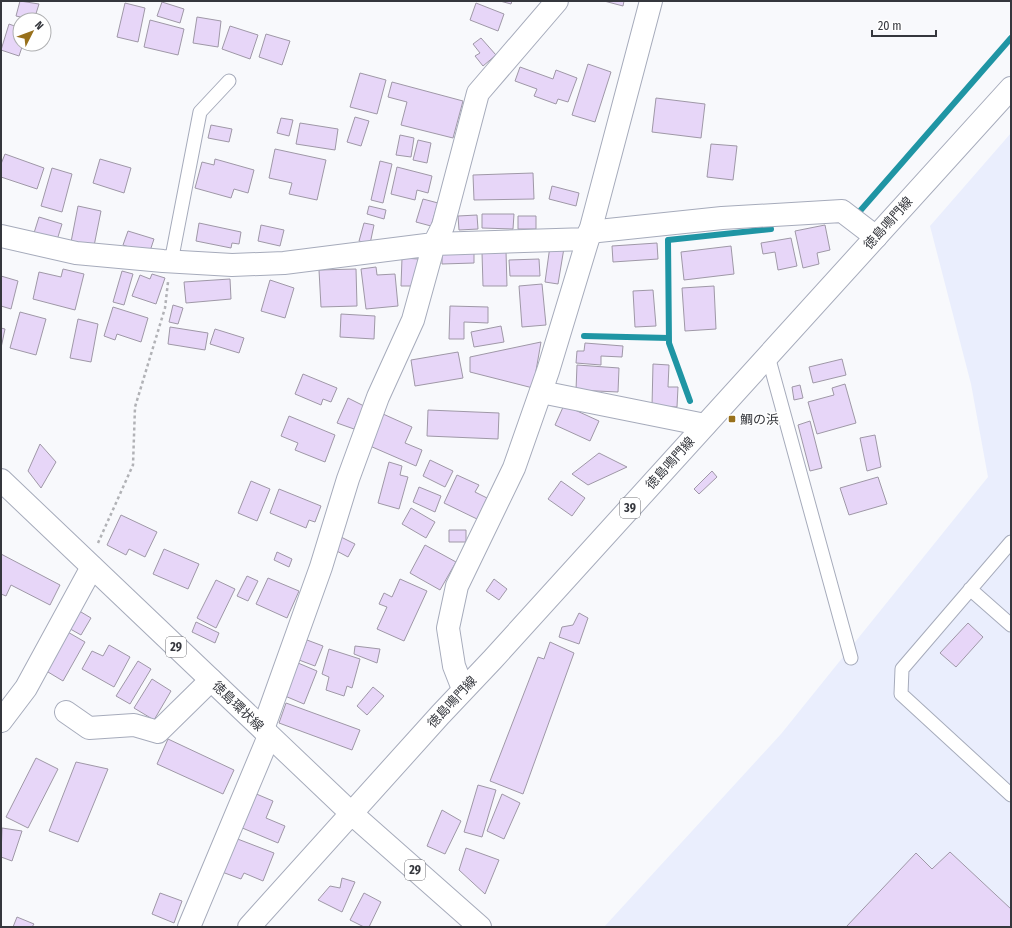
<svg xmlns="http://www.w3.org/2000/svg" width="1012" height="928" font-family="'Fira Sans Condensed','Noto Sans JP',sans-serif">
<rect width="100%" height="100%" fill="#f8f9fc"/>
<path fill="#eaeefd" d="M1011,133V927H604L781,734L988,477L971,384L930,226Z"/>
<g fill="none" stroke-linecap="round" stroke-linejoin="round">
<path stroke="#1f95a4" stroke-width="6" d="M860,211L1011,38
M584,336L669,338
M690,401L669,343L668,240L771,229"/>
</g>
<path fill="#e7d6f8" stroke="#9f98a7" d="M20,1L39,4L34,20L16,16Z
M500,1H512L511,4Z
M604,1H624L623,6Z
M162,2L184,9L180,23L157,16Z
M125,3L145,8L138,42L117,37Z
M476,3L504,14L498,31L470,20Z
M197,17L221,21L218,47L193,43Z
M150,20L184,29L178,55L144,47Z
M9,24L20,28V44H23L19,56L1,50Z
M230,26L258,35L250,59L222,49Z
M266,34L290,41L282,65L259,57Z
M481,38L496,55L483,66L475,56L480,53L473,44Z
M588,64L611,72L595,122L572,115Z
M520,67L553,79L556,70L577,78L568,102L558,99L556,104L534,96L537,89L515,81Z
M360,73L386,80L377,114L350,107Z
M392,82L463,101L453,138L401,125L407,102L388,97Z
M656,98L705,104L701,138L652,132Z
M355,117L369,121L361,146L347,142Z
M281,118L293,120L289,136L277,133Z
M300,123L338,129L335,150L296,144Z
M211,125L232,129L229,142L208,138Z
M400,135L414,138L411,157L396,155Z
M418,140L431,143L427,163L413,160Z
M711,144L737,146L733,180L707,177Z
M275,149L326,160L317,200L289,194L292,183L269,178Z
M5,154L44,168L37,189L1,177V164Z
M100,159L131,168L124,193L93,183Z
M215,159L254,170L248,193L234,189L231,198L195,188L202,162L214,165Z
M380,161L392,164L383,203L371,200Z
M397,167L432,176L428,193L417,190L415,200L391,194Z
M52,168L72,174L62,212L41,206Z
M533,173L534,199L474,200L473,175Z
M552,186L579,193L576,206L549,199Z
M423,199L438,203L431,226L416,222Z
M78,206L101,211L94,246L71,242Z
M369,206L386,210L384,219L367,214Z
M482,214H514L513,229L482,228Z
M477,215L478,229L459,230L458,216Z
M518,216H536V229H518Z
M39,217L62,224L57,240L34,233Z
M199,223L241,232L239,244L232,243L231,248L196,241Z
M364,223L374,225L370,244L359,241Z
M261,225L284,230L280,246L258,241Z
M825,225L830,250L817,253L819,264L803,268L795,231Z
M128,231L154,239L149,254L123,245Z
M791,238L797,266L778,270L775,252L763,254L761,243Z
M657,243L658,259L613,262L612,246Z
M550,246L564,248L558,284L545,282Z
M731,246L734,274L684,280L681,252Z
M474,249V263L442,264V250Z
M506,251L507,286H483L482,252Z
M402,258L419,259L418,286H401Z
M539,259L540,276H510L509,260Z
M376,267L377,275L395,274L398,306L366,309L361,269Z
M63,269L84,274L75,310L33,299L39,272L61,277Z
M356,269L357,306L321,307L319,270Z
M122,271L133,274L124,305L113,302Z
M152,274L165,278L156,304L132,296L140,275L150,279Z
M1,276L18,281L11,309L1,306Z
M230,279L231,299L186,303L184,282Z
M270,280L294,288L285,318L261,311Z
M542,284L546,325L522,327L519,286Z
M714,286L716,329L685,331L682,288Z
M653,290L656,326L635,327L633,291Z
M173,305L183,308L178,324L169,322Z
M450,306L488,307V323L464,322V339H449Z
M113,307L148,318L141,342L117,334L115,340L104,336Z
M20,312L46,319L36,355L10,348Z
M341,314L375,316L374,339L340,337Z
M78,319L98,324L91,362L70,358Z
M501,326L504,342L474,347L471,332Z
M170,327L208,333L205,350L168,344Z
M1,328L5,329L1,348Z
M215,329L244,338L239,353L210,344Z
M541,342L533,388L470,372V357Z
M585,343L623,346L622,357L601,356V365L576,363L577,351H584Z
M458,352L463,378L415,386L411,360Z
M842,359L846,375L813,383L809,367Z
M653,364L669,365L668,387H678L677,407L652,406Z
M577,365L619,368L618,392L576,390Z
M303,374L337,388L331,402L323,399L321,405L295,394Z
M845,384L856,423L817,434L808,402L834,395L832,388Z
M800,385L803,398L794,400L792,387Z
M348,398L364,406L354,429L337,423Z
M564,405L599,421L590,441L555,425Z
M428,410L499,413L498,439L427,436Z
M383,414L412,427L405,443L422,450L416,466L370,446Z
M289,416L335,435L325,462L295,450L298,443L281,436Z
M810,421L822,468L810,471L798,425Z
M875,435L881,467L867,471L860,438Z
M40,444L56,462L41,488L28,471Z
M599,453L627,467L588,485L572,474Z
M430,460L453,471L445,487L423,476Z
M389,462L402,466L400,475L408,477L399,509L378,503Z
M712,471L717,477L699,494L694,489Z
M457,475L479,485L475,492L487,498L477,519L444,503Z
M878,477L887,504L849,515L840,488Z
M251,481L270,489L257,521L238,513Z
M561,481L585,498L572,516L548,499Z
M419,487L441,496L435,512L413,502Z
M279,489L321,506L315,522L309,520L306,528L270,513Z
M411,508L435,522L426,538L402,524Z
M121,515L157,532L145,557L129,549L126,555L107,545Z
M449,530H466V542H449Z
M339,536L355,544L348,557L333,549Z
M425,545L456,562L440,590L410,573Z
M164,549L199,564L188,589L153,574Z
M277,552L292,559L289,567L274,560Z
M1,554L60,585L50,605L11,585L6,596L1,594Z
M247,576L258,581L248,601L237,596Z
M268,578L299,591L287,618L256,604Z
M400,579L427,591L404,641L377,629L387,607L379,604L384,593L392,597Z
M494,579L507,589L499,600L486,591Z
M216,580L235,589L216,628L197,618Z
M76,609L91,618L81,635L65,626Z
M579,613L588,618L579,644L559,637L562,627L573,625Z
M196,622L219,633L215,643L192,632Z
M968,623L983,637L956,667L940,653Z
M66,631L85,642L63,681L43,669Z
M307,640L323,646L315,666L299,660Z
M550,642L574,653L523,794L490,781L538,657L544,659Z
M109,645L130,657L114,687L82,669L92,651L103,656Z
M355,646L380,649L377,663L354,654Z
M329,649L360,659L352,688L347,686L344,696L326,690L329,677L322,674Z
M138,661L151,669L130,704L116,696Z
M298,663L317,671L304,704L285,696Z
M152,679L171,691L154,720L134,708Z
M373,687L384,696L367,715L357,706Z
M286,703L360,730L352,750L279,723Z
M168,739L234,770L223,794L157,764Z
M36,758L58,769L28,828L6,817Z
M76,762L108,769L78,842L49,831Z
M478,785L496,790L482,837L464,832Z
M254,793L273,801L266,818L285,826L278,843L240,827Z
M502,794L520,803L504,839L487,831Z
M442,810L461,821L445,854L427,846Z
M2,828L22,831L12,861L1,857Z
M235,838L274,853L263,881L244,873L241,879L222,872Z
M466,848L499,860L485,894L459,870Z
M950,852L1011,909V927H846L916,853L932,869Z
M342,878L355,882L342,912L318,900L330,886L340,888Z
M160,893L182,901L174,923L152,914Z
M364,893L381,902L369,927H364L350,920Z
M17,917L34,924L32,927H13Z"/>
<g fill="none" stroke-linecap="round" stroke-linejoin="round">
<g stroke="#a6abbb" stroke-width="15">
<path id="service" d="M171,262L200,112L229,81
M768,356L851,658
M1011,542L902,669L901,694L1011,795
M970,589L1011,625"/>
</g>
<g stroke="#a6abbb" stroke-width="24">
<path id="minor" d="M589,232L722,218L842,211L876,237
M1,236L76,253L163,261L232,265L284,263L434,244L588,239
M541,392L705,425
M66,712L89,728L134,725L158,732L211,680
M1,721L26,688L92,567
M263,729L321,567L348,479L378,397L413,320L434,244L443,226L478,93L557,1
M189,927L269,736"/>
</g>
<g stroke="#a6abbb" stroke-width="24">
<path id="tertiary" d="M463,689L454,666L448,628L457,586L514,468L548,371L588,239L651,1"/>
</g>
<g stroke="#a6abbb" stroke-width="24">
<path id="primary" d="M1,480L351,813L480,927
M249,927L440,715L493,659L1011,88"/>
</g>
<path stroke="#b1b2b6" stroke-width="2.5" stroke-dasharray="3 3" stroke-linecap="butt" d="M98,543L133,465L135,407L165,308L168,282"/>
<use href="#service" stroke="#fff" stroke-width="13"/>
<use href="#minor" stroke="#fff" stroke-width="22"/>
<use href="#tertiary" stroke="#fff" stroke-width="22"/>
<use href="#primary" stroke="#fff" stroke-width="22"/>
</g>
<rect fill="#98701b" stroke="#fff" stroke-width="1.5" x="728" y="415" width="8" height="8" rx="2"/>
<g text-anchor="middle" dominant-baseline="central" stroke-width="3" stroke-linejoin="round" paint-order="stroke">
<g fill="#fff" stroke="#727377" stroke-width="1">
<rect x="620" y="498" width="20" height="20" rx="3"/>
<rect x="166" y="637" width="20" height="20" rx="3"/>
<rect x="405" y="860" width="20" height="20" rx="3"/>
</g>
<g font-size="12" font-weight="bold" fill="#35373d">
<text x="630" y="508">39</text>
<text x="176" y="647">29</text>
<text x="415" y="870">29</text>
</g>
<g font-size="13" fill="#35373d" stroke="#fff">
<text transform="translate(888 223) rotate(-48)">徳島鳴門線</text>
<text transform="translate(670 463) rotate(-48)">徳島鳴門線</text>
<text transform="translate(452 702) rotate(-47)">徳島鳴門線</text>
<text transform="translate(238 706) rotate(44)">徳島環状線</text>
</g>
<g font-size="13" fill="#35373d" stroke="#fff" text-anchor="start">
<text x="740" y="419">鯛の浜</text>
</g>
</g>
<rect width="1012" height="928" fill="none" stroke="#35373d" stroke-width="4"/>
<g transform="translate(32 32) rotate(48)"><circle r="19" fill="#ffffff" stroke="#aeafb1"/>
<path d="M0-3L7 15L0 10L-7 15Z" fill="#98701b"/>
<text y="-6" font-size="11" font-weight="bold" text-anchor="middle" fill="#35373d">N</text>
</g>
<path d="M872 30v6h64v-6" fill="none" stroke="#35373d" stroke-width="2"/>
<text x="878" y="30" font-size="12" fill="#35373d" stroke="#ffffff" stroke-width="3" paint-order="stroke">20 m</text>
</svg>
